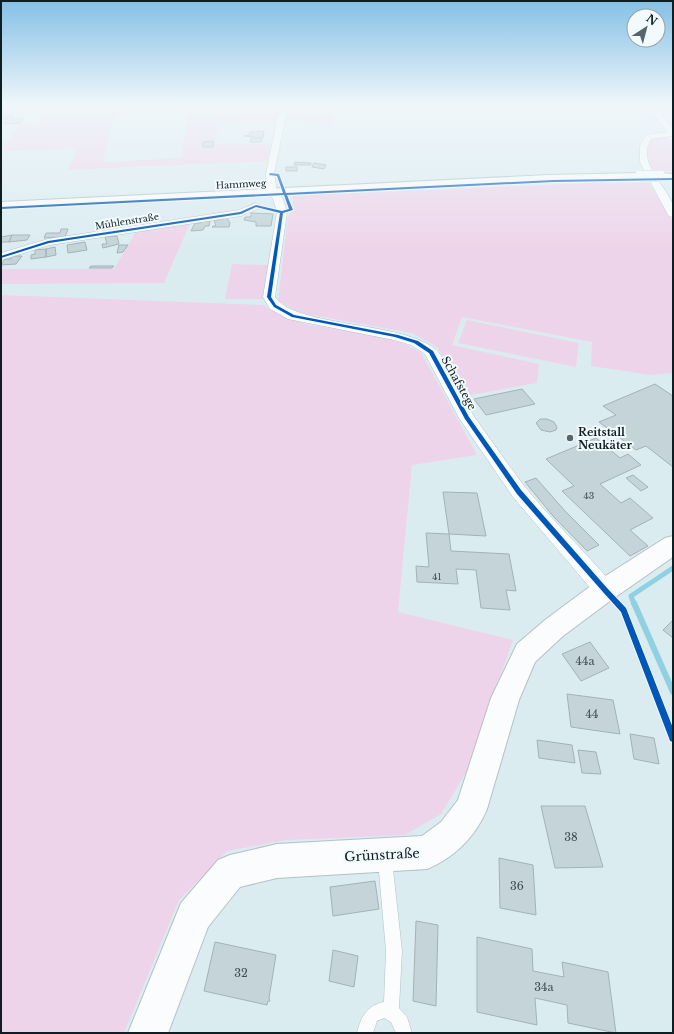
<svg xmlns="http://www.w3.org/2000/svg" width="674" height="1034" font-family="'Libre Baskerville',serif">
<rect width="100%" height="100%" fill="#dbecf1"/>
<path fill="#eed4ea" d="M1,103H57L64,108L116,105L103,162L182,158L189,103H283L282,106L214,111L215,116L278,112L276,122L217,123L216,144H271L267,161L68,170L78,148L2,151L19,125L37,124L48,109L1,110Z
M332,107L334,126L285,120L288,108Z
M664,135L673,143V171L650,170C644,158 644,149 652,138Z
M592,183H649L673,222V373L650,375L591,366L592,342L462,317L452,345L539,364L537,383L465,396L437,347L412,333L300,313L278,301L288,216L294,210L292,196Z
M190,223L164,283L1,284V269H114L137,230Z
M232,264L269,265L264,299H225Z
M1,295L263,305C273,310 284,318 296,321C334,333 390,330 422,354L477,455L412,465L398,612L513,640L465,774L441,814L405,835L287,840L227,851L179,900L124,1033H1Z
M467,320L579,343L576,367L458,343Z"/>
<g fill="none" stroke-linecap="round" stroke-linejoin="round">
<path stroke="#8fd1e2" stroke-width="5" d="M634,604L631,596L673,568"/>
<path stroke="#8fd1e2" stroke-width="6" d="M634,603L673,692"/>
</g>
<path fill="#c5d4d9" stroke="#a3b2b6" d="M13,116L11,119L23,118L20,123L4,124L8,119H1V117Z
M264,131L263,138L244,136L249,135L250,132Z
M251,138H262L261,142H250Z
M213,141V147H203V142Z
M295,162L311,163V165H294Z
M314,163L326,165L324,169L312,167Z
M286,167H297V171H286Z
M251,213L273,214L271,226H256V222L244,220L245,217H251Z
M227,218L230,223L229,227H212L216,225L214,221Z
M202,221H210L209,226H205L203,230L191,231L195,223H201Z
M61,229H68L65,237L44,238L46,233H60Z
M12,235H30L27,240L9,242Z
M12,235L9,242H1V237Z
M117,236L119,244L103,248L102,244H107L105,237Z
M85,242L87,250L68,253L67,245Z
M119,245H128L123,252L117,253Z
M55,247L56,255L46,257V249Z
M46,249V257L31,259V255L35,254V250Z
M12,256H22L16,264L1,265L5,259H11Z
M91,266H114L112,268H89Z
M655,384L673,396V467L646,446L636,450L599,422L616,415L603,406Z
M522,389L535,404L486,415L474,399Z
M540,419H547L554,422L557,427L556,430L550,432L541,430L536,423Z
M596,438L620,458L628,454L641,465L600,484L621,503L630,498L653,518L630,530L648,546L630,556L562,491L574,486L546,459Z
M633,475L648,487L641,491L626,478Z
M536,478L565,511L599,545L587,551L553,516L525,482Z
M443,492L477,493L486,536L449,534Z
M426,533L449,534L451,551L509,554L516,591L506,590L510,610L481,608L476,570L456,569L458,584L417,582L416,566L429,567Z
M673,620V638L663,630Z
M590,642L609,668L581,681L562,654Z
M567,694L613,700L620,734L571,727Z
M630,734L654,738L659,764L634,759Z
M537,740L572,745L575,763L539,758Z
M578,750L596,752L601,774L582,773Z
M541,806H585L603,867L555,868Z
M499,858L533,865L536,915L500,908Z
M375,881L379,909L333,916L330,887Z
M416,921L438,925L436,1006L413,1001Z
M477,937L532,949L533,971L564,977L562,962L608,972L616,1033L568,1023L567,1005L535,998L537,1025L477,1012Z
M215,942L276,955L269,998L270,1001H268L267,1005L204,991Z
M333,950L358,956L354,987L329,981Z"/>
<g fill="none" stroke-linecap="round" stroke-linejoin="round">
<g stroke="#b2c2c6" stroke-width="1">
<path id="lane" d="M385,853L390,855L392,860L402,951L399,1008L407,1017L412,1033H396L391,1022L384,1018L377,1021L373,1033H357C361,1017 366,1006 384,1002L386,951L378,860L380,855Z"/>
</g>
<g stroke="#b2c2c6" stroke-width="1">
<path id="street" d="M283,103H290L285,120L274,174L277,191L283,199L287,212L275,297C295,327 397,321 434,348C445,355 465,403 475,418C492,441 508,465 525,487C552,520 584,551 612,583L616,590L612,597L605,599L598,597L513,497L459,418L425,354L411,345L394,340L288,319L270,309L263,297L277,212L273,199L267,191L266,174L277,120Z
M644,103H651L673,128V136L651,139C636,162 666,185 673,205C674,209 673,214 673,218L668,215L640,162V146L646,135L668,132Z
M256,203L261,206L259,208L241,216L50,245L1,260V253L48,239L239,210Z"/>
</g>
<g stroke="#b2c2c6" stroke-width="2">
<path id="secondary" d="M640,173L645,176L644,178L548,181L1,208V202L548,175Z
M660,173L673,174V180L656,178L655,176Z
M673,536V557L614,598L563,636L535,662L519,700L487,809C475,837 455,857 427,869L277,878L240,887L208,927L168,1033H128L181,903L218,860L230,855L277,844L422,836L441,822L458,800L491,698L517,644L545,620L596,582L665,538Z"/>
</g>
<use href="#lane" fill="#fafcfd" fill-rule="evenodd"/>
<use href="#street" fill="#fafcfd" fill-rule="evenodd"/>
<use href="#secondary" fill="#fafcfd" fill-rule="evenodd"/>
<g stroke="#b2c2c6" stroke-width="12" stroke-linecap="butt">
<path id="secondary-bridge" d="M640,176H660"/>
</g>
<use href="#secondary-bridge" stroke="#fafcfd" stroke-width="11"/>
<g stroke="#f2fafd" stroke-width="2">
<path id="cycleway" d="M270,173L279,174L286,193L553,180L673,178V180L553,182L287,195L293,210L283,213L271,297L276,305L294,315L398,335L418,341L433,351L469,417L521,490L607,588L626,608L673,728V742L670,741L669,738L621,612L603,592L517,494L465,419L429,353L414,343L395,337L292,317L274,307L267,297L280,213L256,207L241,214L49,243L1,258V256L48,241L240,212L256,205L282,211L289,209L284,195L1,209V207L283,193L277,176L269,175Z"/>
</g>
<use href="#cycleway" fill="#0057b8" fill-rule="evenodd"/>
</g>
<linearGradient id="sky" x2="0" y2="1"><stop stop-color="#84c0e6"/><stop offset="0.42" stop-color="#eff6f9"/><stop offset="1" stop-color="#eff6f9" stop-opacity="0"/></linearGradient>
<rect width="674" height="248" fill="url(#sky)"/>
<circle fill="#56666a" stroke="#f2fafd" stroke-width="1.5" cx="570" cy="438" r="4"/>
<g text-anchor="middle" dominant-baseline="central" stroke-width="4" stroke-linejoin="round" paint-order="stroke">
<g font-size="9" fill="#0e1e22" stroke="#f2fafd">
<text transform="translate(241 184) rotate(-3)">Hammweg</text>
<text transform="translate(127 221) rotate(-9)">Mühlenstraße</text>
</g>
<g font-size="9" fill="#3d4c51">
<text x="589" y="495">43</text>
<text x="437" y="576">41</text>
</g>
<g font-size="11" fill="#0e1e22" stroke="#f2fafd">
<text transform="translate(459 383) rotate(61)">Schafstege</text>
</g>
<g font-size="11" font-weight="bold" fill="#0e1e22" stroke="#f2fafd" text-anchor="start">
<text x="578" y="432">Reitstall<tspan x="578" dy="13">Neukäter</tspan></text>
</g>
<g font-size="11" fill="#3d4c51">
<text x="585" y="661">44a</text>
<text x="592" y="714">44</text>
<text x="571" y="837">38</text>
<text x="517" y="886">36</text>
<text x="241" y="973">32</text>
<text x="544" y="987">34a</text>
</g>
<g font-size="13" fill="#0e1e22" stroke="#f2fafd">
<text transform="translate(382 855) rotate(-3)">Grünstraße</text>
</g>
</g>
<rect width="674" height="1034" fill="none" stroke="#0e1e22" stroke-width="4"/>
<g transform="translate(646 28) rotate(36)"><circle r="19" fill="#f2fafd" stroke="#97a2a5"/>
<path d="M0-3L7 15L0 10L-7 15Z" fill="#56666a"/>
<text y="-6" font-size="11" font-weight="bold" text-anchor="middle" fill="#0e1e22">N</text>
</g>
</svg>
